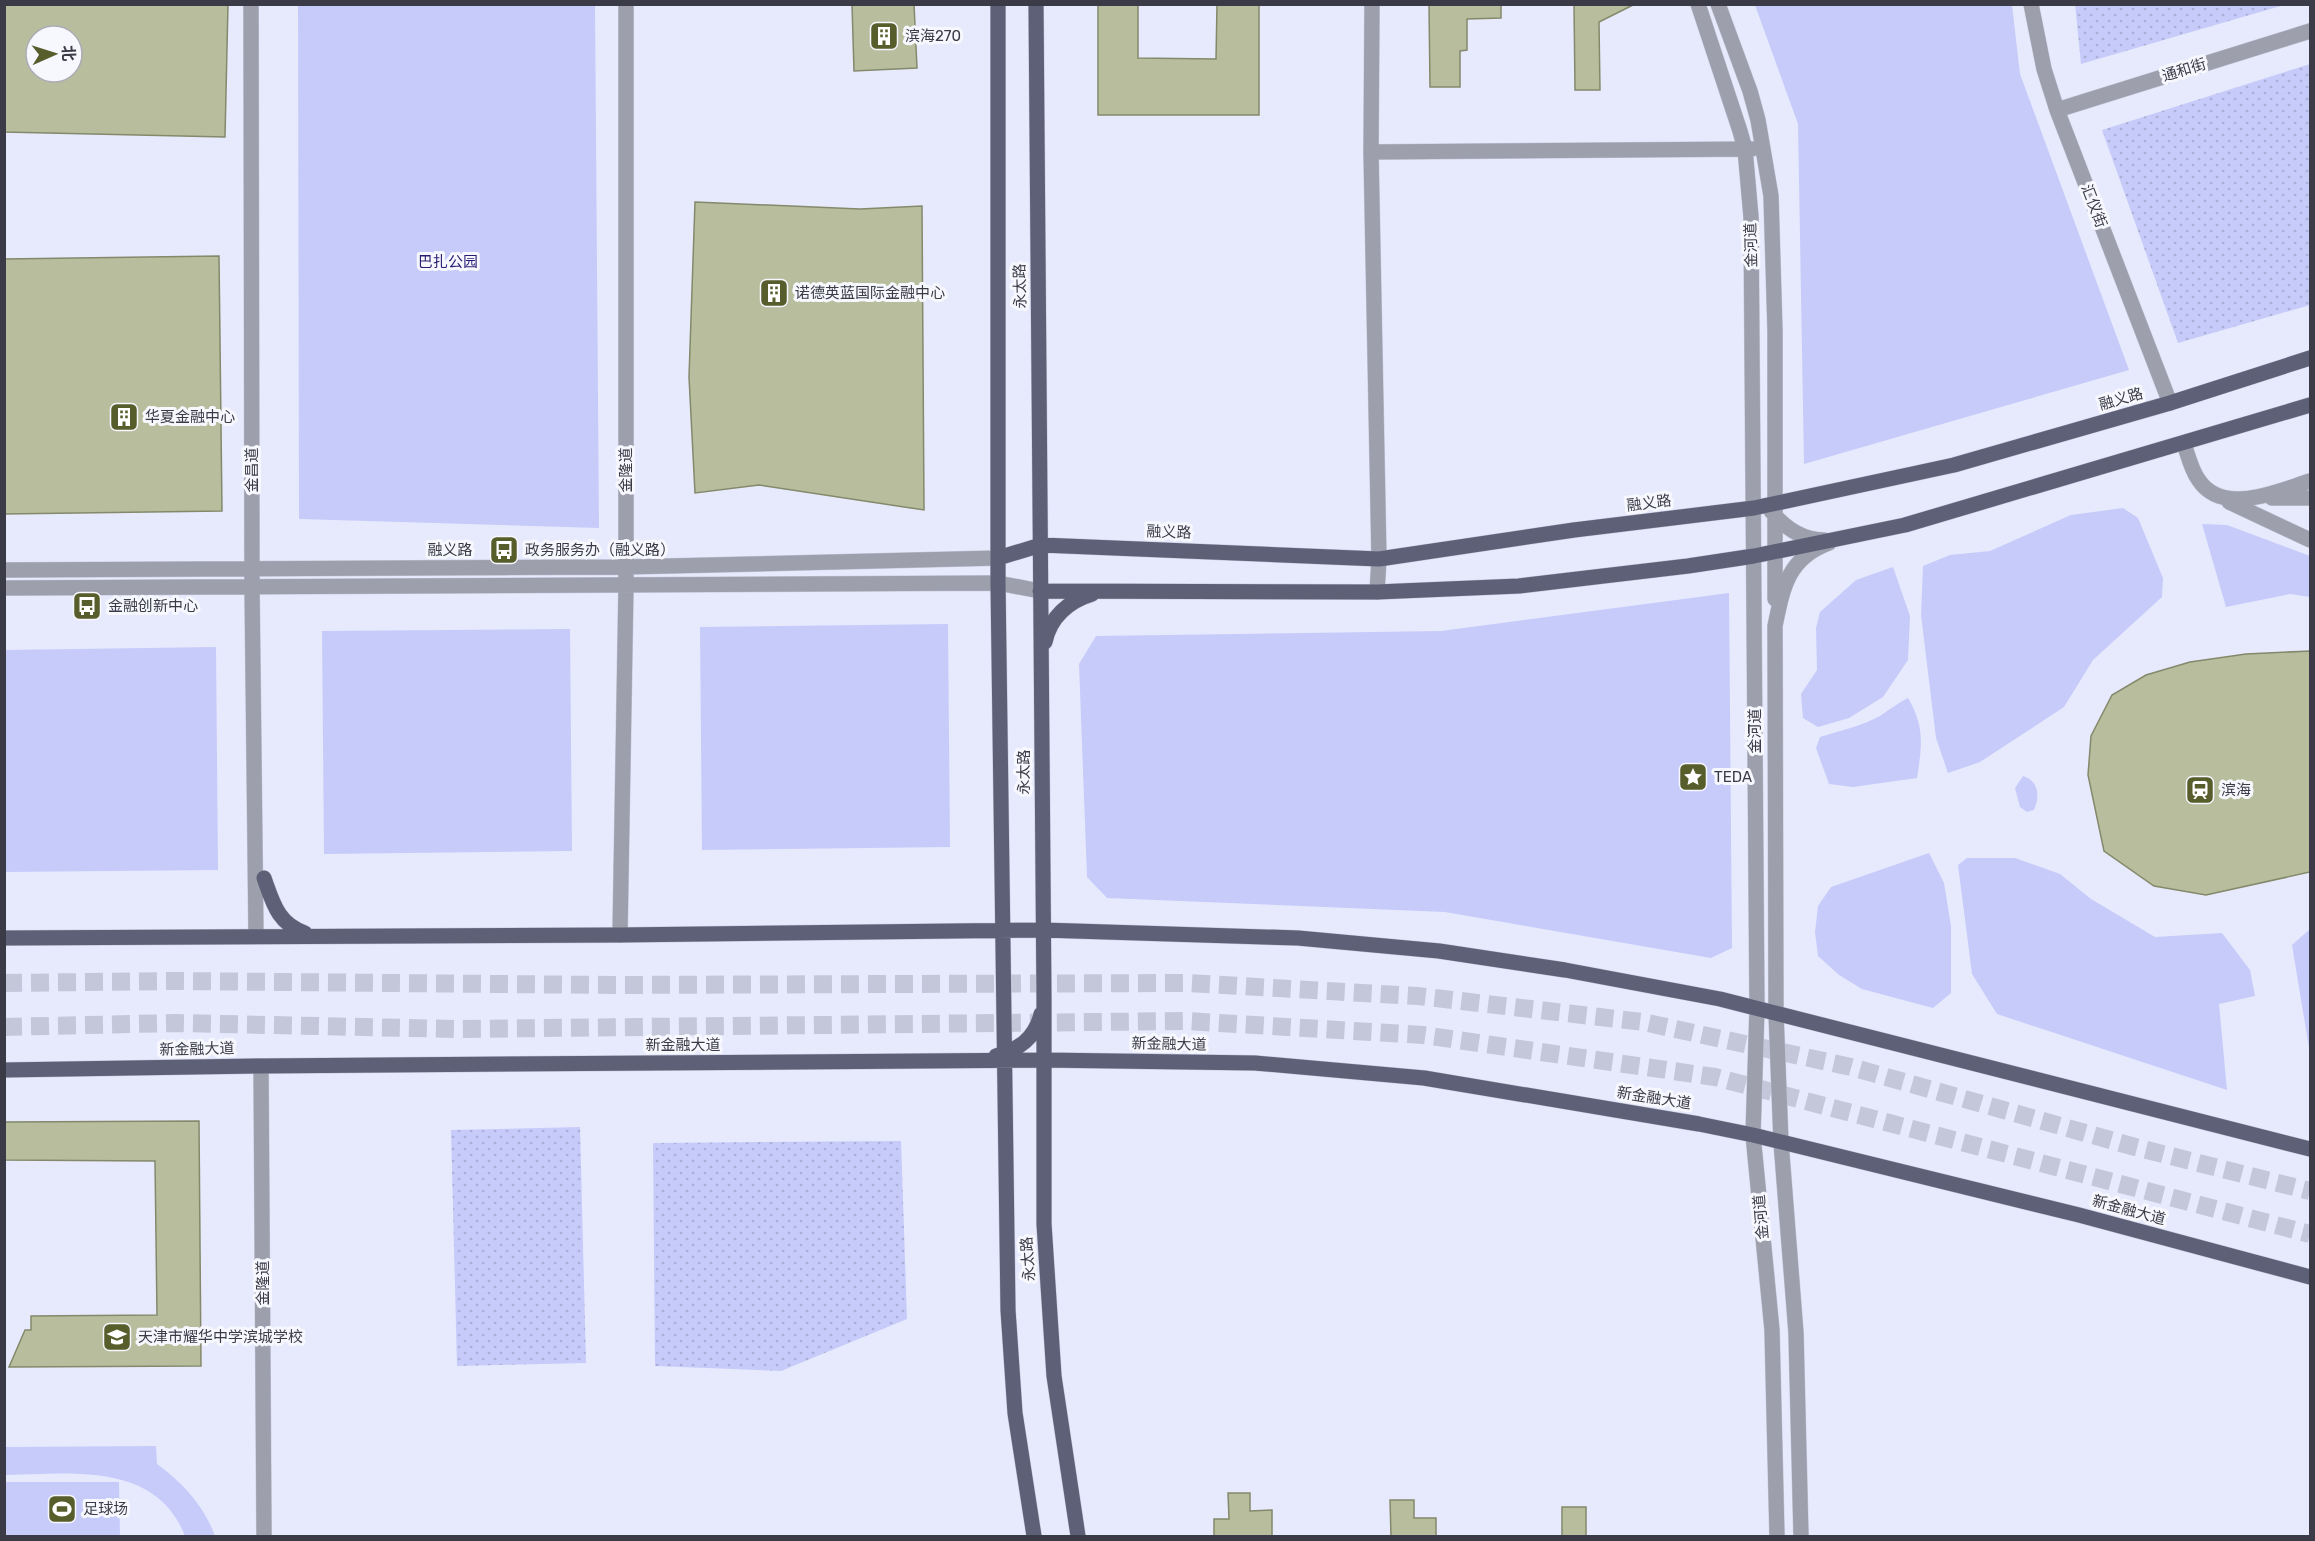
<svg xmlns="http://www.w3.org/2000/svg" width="2315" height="1541" font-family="Rubik,'Noto Sans SC',sans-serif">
<defs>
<pattern id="grass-dots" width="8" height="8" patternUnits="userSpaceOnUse" patternTransform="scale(1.5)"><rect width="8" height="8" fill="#c6cbfa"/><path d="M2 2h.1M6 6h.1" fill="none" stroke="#abafd8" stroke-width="1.8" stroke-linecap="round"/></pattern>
</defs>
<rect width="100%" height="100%" fill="#e7eafd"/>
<path fill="url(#grass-dots)" d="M2075,4H2284V5L2081,64Z
M2310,64V305L2178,343L2102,130Z
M580,1127L586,1363L457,1366L451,1130Z
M901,1141L907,1319L781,1371L655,1366L653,1143Z"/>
<path fill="#c6cbfa" d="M298,5H595L599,528L299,519Z
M1755,5H2012L2020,74L2129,370L1804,464L1798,124Z
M2123,508L2138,518L2163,578L2162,597L2093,660L2064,707L1980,762L1948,773L1936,738L1921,615L1923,566L1950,555L1990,551L2071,515Z
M2202,524L2227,525L2310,556V597L2290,594L2226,607Z
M1893,567L1910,616L1908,660L1883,697L1849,718L1818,727L1803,718L1801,694L1817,670L1816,628L1820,612L1856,580Z
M1729,593L1732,948L1711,958L1445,912L1107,898L1087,877L1079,664L1096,636L1441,631Z
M948,624L950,847L702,850L700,627Z
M570,629L572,851L324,854L322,631Z
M216,647L218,870L5,872V650Z
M1908,698C1925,727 1922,746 1917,778L1853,787L1829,784L1816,748L1820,737C1840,731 1861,726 1880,716C1889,710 1898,703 1908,698Z
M2023,776C2039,781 2040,796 2034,810L2027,812L2020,807L2015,788Z
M1929,853L1944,883L1951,926V993L1933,1008L1862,989L1839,975L1818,956L1815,932L1818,906L1831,887Z
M1967,858H2015L2060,874L2091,899L2155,937L2222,933L2250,970L2255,996L2219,1004L2227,1090L1997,1014L1972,974L1958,865Z
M2310,929V1054L2292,945Z
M156,1446L157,1464C183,1483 204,1506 215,1536H185C156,1461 70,1474 5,1475V1447Z
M5,1482H119L120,1536H5Z"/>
<path fill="#b8bd9e" stroke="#84896b" stroke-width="1.5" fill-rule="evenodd" d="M4,4H228L225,137L4,132ZM36,36H72V72H36Z
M852,4H914L917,68L854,71Z
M1098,4H1138V58L1216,59L1217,4H1259V115H1098Z
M1429,4H1501V18L1467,19V50L1460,51V87H1430Z
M1574,4H1635L1599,22L1600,90H1575Z
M695,202L860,209L922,206L924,510L759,485L695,493L689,377Z
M219,256L222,511L4,514V259Z
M2310,651V872L2206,895L2154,886L2104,851L2088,775L2091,736L2112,695L2146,675L2190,662L2246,654Z
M199,1121L201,1366L9,1367L25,1330H31V1316L157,1315L155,1161L4,1160V1122Z
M1228,1493H1250V1511L1272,1510V1536H1214V1519H1229Z
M1390,1500H1414V1518H1436V1536H1391Z
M1562,1507H1586V1536H1562Z"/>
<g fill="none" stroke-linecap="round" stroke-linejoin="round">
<path stroke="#c4c7d9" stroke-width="18" stroke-dasharray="18 9" stroke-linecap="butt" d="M4,983L174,981L612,985L1186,983L1418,996L1643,1022L1851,1067L2135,1147L2310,1191
M4,1027L176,1023L456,1029L1186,1021L1423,1035L1715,1077L2310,1234"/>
<g stroke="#c4c7d9" stroke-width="16">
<path id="minor" d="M251,4L252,586L256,936
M1372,4L1371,152L1752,149
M1698,4L1740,131L1745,149L1751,217L1757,1009L1753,1135L1772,1330L1777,1536
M1718,4L1750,91L1758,120L1771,196L1775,331V599
M2031,4L2044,69L2057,110L2170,403
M2057,110L2310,31
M1371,152L1379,559L1377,592
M2184,444C2188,455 2191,469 2198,479C2222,517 2278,491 2310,481
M2272,498H2310
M2229,502L2310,540
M1771,511C1785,528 1802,540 1824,540
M4,570L626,567L998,558
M4,588L998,583L1040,591
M620,935L626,586V4
M261,1066L264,1536
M1801,1536L1796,1333L1781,1142L1776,1013L1775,626C1783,587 1788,558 1829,543"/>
</g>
<g stroke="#c4c7d9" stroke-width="16">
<path id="major" d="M998,4V583L1008,1310L1015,1413L1034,1536
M1036,4L1044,999V1224L1054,1376L1078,1536
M998,558L1041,545L1379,559L1574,530L1754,508L1954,465L2170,403L2310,358
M1040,591L1377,592L1519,586L1688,566L1754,556L1905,525L2310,405
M1045,642C1050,617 1069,601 1092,594
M264,878C273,903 278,924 305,933
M4,938L620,935L1043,930L1298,938L1439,951L1565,970L1720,999L2310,1149
M996,1056C1020,1049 1035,1038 1041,1014
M4,1070L261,1066L1044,1060L1255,1063L1424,1078L1699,1124L1753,1135L2079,1215L2310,1277"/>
</g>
<use href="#minor" stroke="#9d9fac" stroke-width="15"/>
<use href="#major" stroke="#5d6077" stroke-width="15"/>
</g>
<defs>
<g id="building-square" transform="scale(1.5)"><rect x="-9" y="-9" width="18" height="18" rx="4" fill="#575d2b" stroke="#f7f8fe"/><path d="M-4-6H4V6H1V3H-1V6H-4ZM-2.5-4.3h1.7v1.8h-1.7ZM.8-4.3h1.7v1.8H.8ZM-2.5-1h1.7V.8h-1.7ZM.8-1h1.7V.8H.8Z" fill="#fff"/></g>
<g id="bus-square" transform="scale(1.5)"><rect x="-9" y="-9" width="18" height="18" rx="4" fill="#575d2b" stroke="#f7f8fe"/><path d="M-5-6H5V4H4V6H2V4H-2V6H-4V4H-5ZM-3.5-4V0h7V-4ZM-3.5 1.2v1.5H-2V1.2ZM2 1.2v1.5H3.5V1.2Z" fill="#fff"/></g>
<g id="sight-square" transform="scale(1.5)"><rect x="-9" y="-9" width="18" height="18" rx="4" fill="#575d2b" stroke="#f7f8fe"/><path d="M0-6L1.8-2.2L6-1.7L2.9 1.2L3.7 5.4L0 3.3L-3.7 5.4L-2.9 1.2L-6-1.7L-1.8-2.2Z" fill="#fff"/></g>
<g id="station-square" transform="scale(1.5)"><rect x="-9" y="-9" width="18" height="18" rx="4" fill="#575d2b" stroke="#f7f8fe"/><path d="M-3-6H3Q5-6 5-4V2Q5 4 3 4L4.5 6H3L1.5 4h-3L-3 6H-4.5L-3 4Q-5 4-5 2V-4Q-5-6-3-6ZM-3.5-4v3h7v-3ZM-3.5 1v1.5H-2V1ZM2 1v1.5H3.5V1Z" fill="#fff"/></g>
<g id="school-square" transform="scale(1.5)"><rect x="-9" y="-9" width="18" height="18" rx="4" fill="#575d2b" stroke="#f7f8fe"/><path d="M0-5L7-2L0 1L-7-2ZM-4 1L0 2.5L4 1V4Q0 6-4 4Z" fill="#fff"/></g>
<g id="stadium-square" transform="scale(1.5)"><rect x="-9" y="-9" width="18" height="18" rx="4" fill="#575d2b" stroke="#f7f8fe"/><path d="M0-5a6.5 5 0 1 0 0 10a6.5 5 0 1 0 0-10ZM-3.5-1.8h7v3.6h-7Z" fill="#fff"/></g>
</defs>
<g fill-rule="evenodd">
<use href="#building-square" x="884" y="36"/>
<use href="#building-square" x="774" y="293"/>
<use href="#building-square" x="124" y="417"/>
<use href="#bus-square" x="504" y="550"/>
<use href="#bus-square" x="87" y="606"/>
<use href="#sight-square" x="1693" y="777"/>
<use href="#station-square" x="2200" y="790"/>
<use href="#school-square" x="117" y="1337"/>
<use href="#stadium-square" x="62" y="1509"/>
</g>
<g text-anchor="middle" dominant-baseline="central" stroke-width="6" stroke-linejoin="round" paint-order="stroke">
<g font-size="15" fill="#3a3b47" stroke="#f7f8fe" text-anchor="start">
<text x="905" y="36">滨海270</text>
<text x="795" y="293">诺德英蓝国际金融中心</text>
<text x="145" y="417">华夏金融中心</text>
<text x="525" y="550">政务服务办（融义路）</text>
<text x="108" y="606">金融创新中心</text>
<text x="1714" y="777">TEDA</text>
<text x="2221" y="790">滨海</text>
<text x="138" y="1337">天津市耀华中学滨城学校</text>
<text x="83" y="1509">足球场</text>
</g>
<g font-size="15" fill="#3a3b47" stroke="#f7f8fe">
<text transform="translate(2184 70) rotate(-17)">通和街</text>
<text transform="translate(2094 206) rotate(69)">汇仪街</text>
<text transform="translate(1751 245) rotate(-91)">金河道</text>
<text transform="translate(1020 286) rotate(-91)">永太路</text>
<text transform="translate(2121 399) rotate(-16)">融义路</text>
<text transform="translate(252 470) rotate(-90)">金昌道</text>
<text transform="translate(626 470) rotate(-90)">金隆道</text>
<text transform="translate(1649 503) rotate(-7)">融义路</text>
<text transform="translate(1169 532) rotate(2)">融义路</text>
<text x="450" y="550">融义路</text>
<text transform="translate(1755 731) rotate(-90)">金河道</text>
<text transform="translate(1024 772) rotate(-90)">永太路</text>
<text transform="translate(1169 1044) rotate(1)">新金融大道</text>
<text x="683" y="1045">新金融大道</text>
<text transform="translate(197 1049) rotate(-1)">新金融大道</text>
<text transform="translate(1654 1098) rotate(9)">新金融大道</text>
<text transform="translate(2129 1210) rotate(15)">新金融大道</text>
<text transform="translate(1761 1217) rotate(-95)">金河道</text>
<text transform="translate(1028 1259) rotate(-94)">永太路</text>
<text transform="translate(263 1283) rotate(-90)">金隆道</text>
</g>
<g font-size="15" fill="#281d74" stroke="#f7f8fe">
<text x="448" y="262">巴扎公园</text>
</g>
</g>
<rect width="2315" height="1541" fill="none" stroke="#3a3b47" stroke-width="12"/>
<g transform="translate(54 54) rotate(87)"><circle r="28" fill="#f7f8fe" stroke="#abacb5" stroke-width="1.5"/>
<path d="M0-4.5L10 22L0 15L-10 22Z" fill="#575d2b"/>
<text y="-9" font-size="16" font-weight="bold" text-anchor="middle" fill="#3a3b47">北</text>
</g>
</svg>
